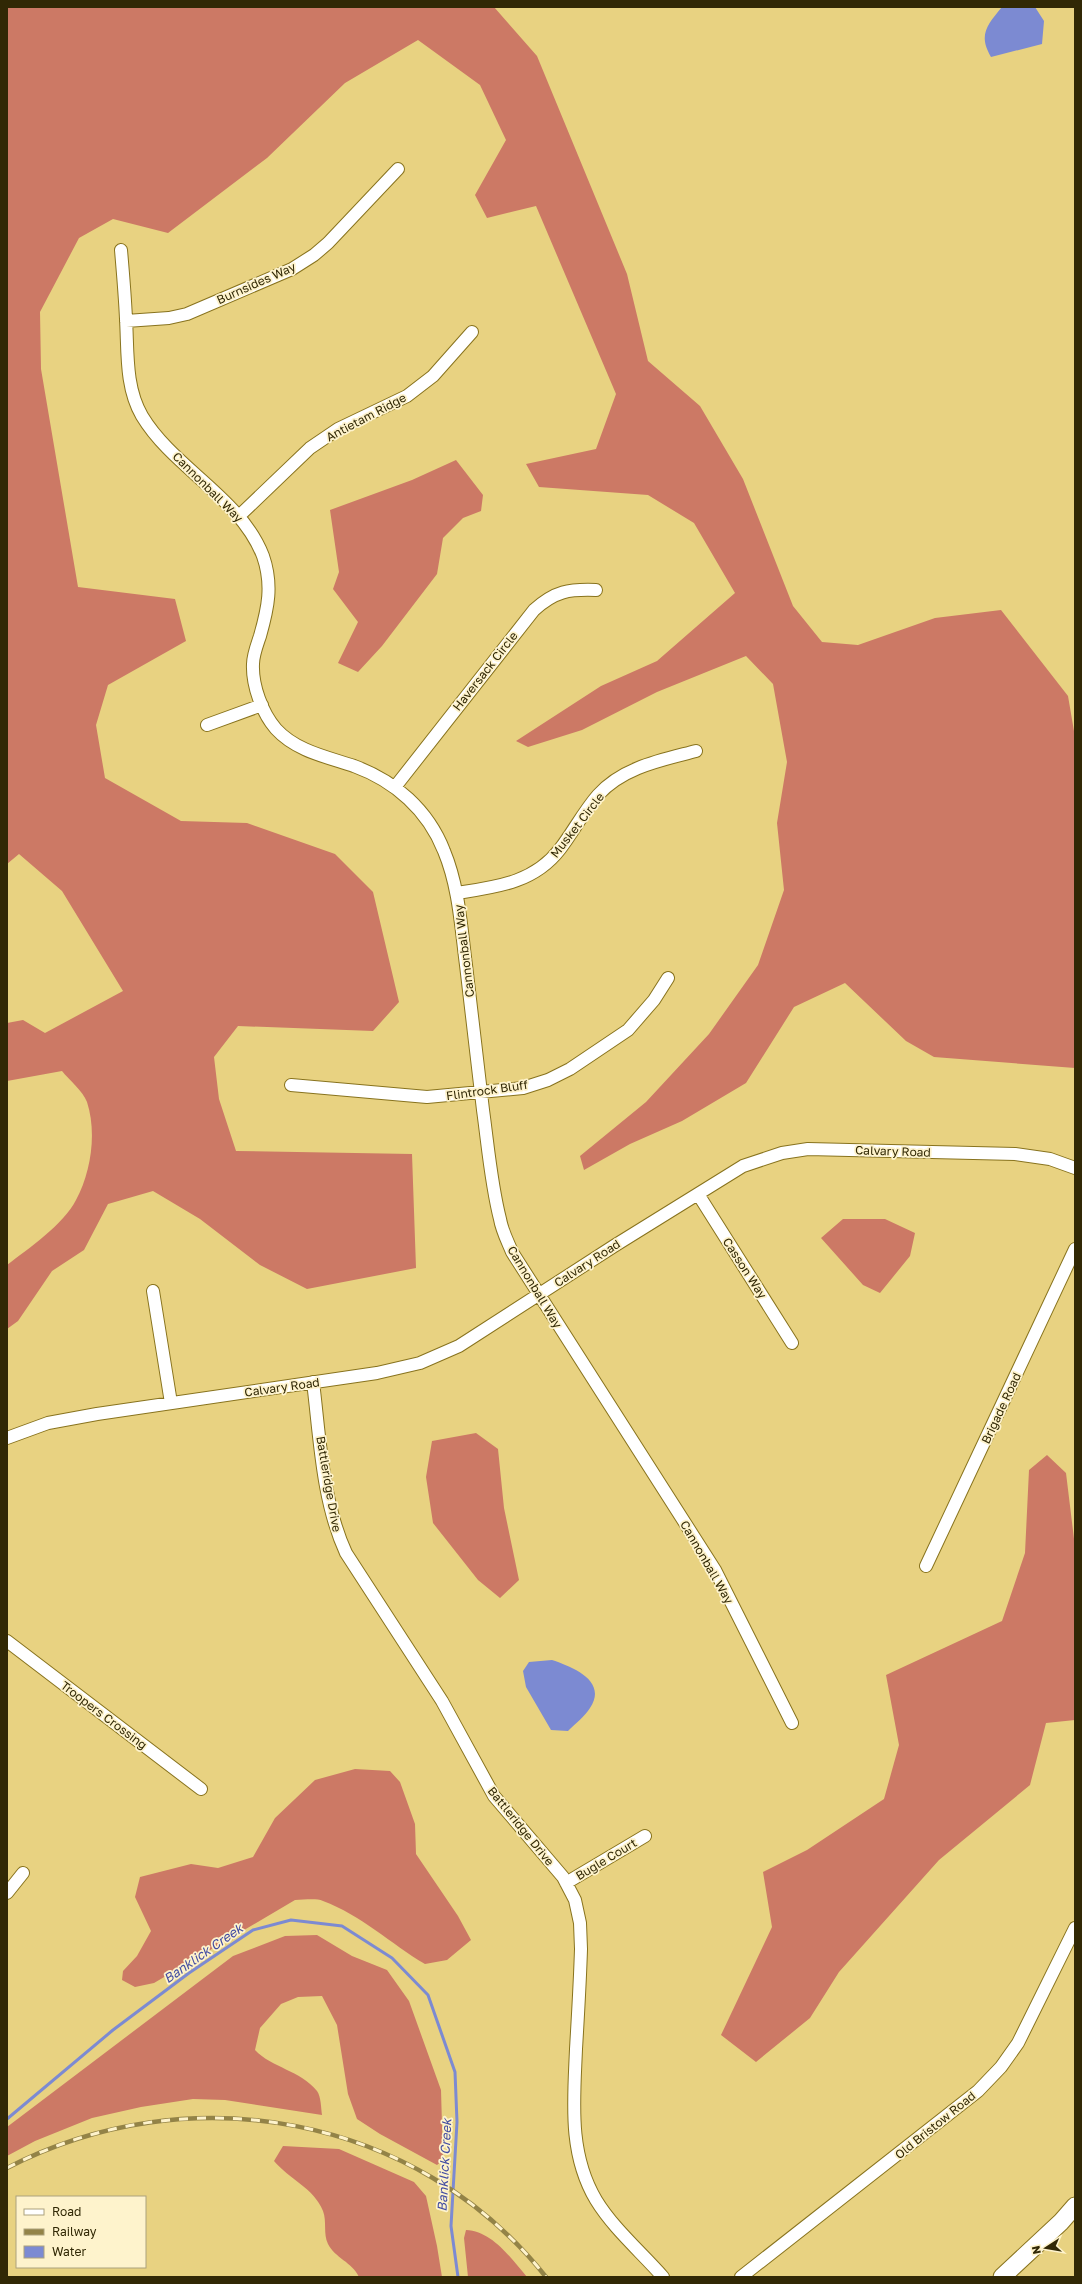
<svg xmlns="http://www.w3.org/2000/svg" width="1082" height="2284" font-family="'Golos Text',sans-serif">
<rect width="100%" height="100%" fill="#e8d281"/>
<path fill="#cc7965" d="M7,7H494L537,56L627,274L648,361L700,406L743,479L793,606L822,642L858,645L935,618L1001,610L1068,696L1075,737V1068L934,1057L906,1041L845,983L794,1007L746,1083L682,1121L630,1144L584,1170L580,1156L646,1102L709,1034L758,965L784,890L777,823L787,762L773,684L746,656L657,692L582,730L528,747L516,741L601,686L657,661L735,593L694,523L648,495L539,487L526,464L596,449L616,394L536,206L487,218L475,195L506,140L480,85L418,40L345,83L267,158L168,233L113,219L79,238L40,312L41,369L78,587L175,599L186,641L108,685L96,725L105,778L181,821L247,823L335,854L373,892L399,1002L373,1031L238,1026L214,1057L219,1099L236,1151L412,1154L416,1268L307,1289L260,1265L200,1219L153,1191L108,1204L84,1250L52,1271L18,1321L7,1329V1265C28,1249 64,1224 76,1200C91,1172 97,1133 87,1102C83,1091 69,1080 62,1071L7,1081V1023L23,1020L45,1033L123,991L62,891L19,854L7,864Z
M456,460L483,495L481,511L463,518L443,538L437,574L382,646L358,672L338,663L358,622L333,589L339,572L330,510L412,480Z
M843,1219H885L915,1233L910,1256L880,1293L863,1285L821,1238Z
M476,1433L498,1449L504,1508L519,1580L500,1598L478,1580L433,1523L426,1477L432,1441Z
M1047,1455L1066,1473L1075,1547V1720L1046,1723L1030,1785L939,1860L839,1972L810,2018L756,2062L721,2035L772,1927L763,1872L807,1850L884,1799L899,1745L886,1675L1002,1621L1025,1553L1029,1470Z
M355,1769L390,1771L400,1782L415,1824L416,1854L458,1916L471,1940L447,1960L425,1964C391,1944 361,1915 323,1901C316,1898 304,1900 295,1900L154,1983L135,1987L122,1980L123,1971L137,1956L151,1931L135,1897L140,1877L191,1864L218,1868L253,1857L275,1818L315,1780Z
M317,1935L352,1956L387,1970L409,2001L441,2090L443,2160L437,2165L380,2134L357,2119L348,2094L337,2025L322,1996L298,1997L281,2004L260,2028L255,2050C272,2068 300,2070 317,2091C321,2096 321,2108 322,2115L225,2100L193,2099L141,2107L92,2118L35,2141L7,2156V2127L233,1956L285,1936Z
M283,2146L339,2149L414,2182L426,2196L437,2246L442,2277H359C352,2262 335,2258 328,2244C323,2234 327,2221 323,2211C314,2188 289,2179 274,2161Z
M466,2230C492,2231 511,2258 527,2277H468L464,2238Z"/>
<path fill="#7c8ad2" d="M1002,7H1035L1044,21L1042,44L991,57C978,35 987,25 1002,7Z
M552,1660C573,1667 608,1681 590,1708C585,1716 575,1724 568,1731L551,1730L526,1687L523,1671L529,1662Z"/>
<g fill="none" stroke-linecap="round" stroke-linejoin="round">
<path stroke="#7c8ad2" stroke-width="3" d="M7,2119L113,2030L189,1973L253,1930L291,1920L342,1926L392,1958L428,1995L455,2072L457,2122L451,2226L458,2277"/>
<g stroke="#88731e" stroke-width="14">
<path id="minor" d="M121,250C123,273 125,296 126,319C128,351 125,387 142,416C174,469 240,497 263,556C273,585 268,608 260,636C257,645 253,655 253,664C252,685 262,713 276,729C296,751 327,757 354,766C395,781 428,810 444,851C459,887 461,927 466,965C472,1013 477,1062 483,1110C488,1146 491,1184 500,1219C502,1231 508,1242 512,1252L715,1570L792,1723
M126,321L169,318L187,314L292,269L314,255L328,243L398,169
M239,516L310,448L338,429L407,396L433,376L472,332
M207,725L262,705
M395,787L534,610C555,591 569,589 596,590
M457,893C496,887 534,883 560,849C573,832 584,811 598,795C623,767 662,760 696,751
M291,1085L427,1097L523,1088L548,1080L570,1069L628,1030L654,1000L668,978
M698,1194L792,1343
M153,1291L171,1403
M313,1382C320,1438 322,1501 346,1553L442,1701L494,1796L563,1877L575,1900L580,1923L581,1949C580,1982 578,2015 576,2049C574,2100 568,2153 596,2200C613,2228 641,2252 663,2277
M7,1438L48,1423L97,1414L377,1373L420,1363L459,1346L614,1246L743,1166L782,1153L808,1149L1015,1154L1050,1159L1075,1168
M926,1566L1075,1249
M7,1641L201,1789
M566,1883L645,1836
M7,1893L23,1873
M741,2277L978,2091L1001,2067L1018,2043L1075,1928"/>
</g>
<g stroke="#88731e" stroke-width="19">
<path id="secondary" d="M1002,2277L1061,2222L1075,2206"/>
</g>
<use href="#minor" stroke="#fff" stroke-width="12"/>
<use href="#secondary" stroke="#fff" stroke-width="17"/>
<g stroke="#938347" stroke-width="4.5">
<path id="rail" d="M7,2168C188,2074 417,2114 546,2277"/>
</g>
<use href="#rail" stroke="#fef3cc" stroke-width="3" stroke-dasharray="9" stroke-linecap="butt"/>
</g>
<g text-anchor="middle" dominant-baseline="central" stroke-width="3.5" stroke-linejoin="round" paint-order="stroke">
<g font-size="12" fill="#312805" stroke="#fef3cc">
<text transform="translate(256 283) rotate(-24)">Burnsides Way</text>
<text transform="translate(366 417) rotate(-28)">Antietam Ridge</text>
<text transform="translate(208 487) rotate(45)">Cannonball Way</text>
<text transform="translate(485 671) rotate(-52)">Haversack Circle</text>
<text transform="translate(577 825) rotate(-52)">Musket Circle</text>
<text transform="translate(464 951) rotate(-97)">Cannonball Way</text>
<text transform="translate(487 1090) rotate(-8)">Flintrock Bluff</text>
<text transform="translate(893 1151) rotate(2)">Calvary Road</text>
<text transform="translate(587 1263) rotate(-33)">Calvary Road</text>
<text transform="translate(745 1268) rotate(57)">Casson Way</text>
<text transform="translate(535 1287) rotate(59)">Cannonball Way</text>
<text transform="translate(282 1387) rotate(-8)">Calvary Road</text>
<text transform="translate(1001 1408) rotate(-65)">Brigade Road</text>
<text transform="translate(329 1484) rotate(80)">Battleridge Drive</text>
<text transform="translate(707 1562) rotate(60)">Cannonball Way</text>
<text transform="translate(104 1715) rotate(37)">Troopers Crossing</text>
<text transform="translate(521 1826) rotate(51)">Battleridge Drive</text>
<text transform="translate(606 1859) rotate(-31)">Bugle Court</text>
<text transform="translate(935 2125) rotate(-39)">Old Bristow Road</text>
</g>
<g font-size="13" font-style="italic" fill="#424ca2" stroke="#fef3cc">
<text transform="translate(203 1953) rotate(-35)">Banklick Creek</text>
<text transform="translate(444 2165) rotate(-87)">Banklick Creek</text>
</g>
</g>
<rect width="1082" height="2284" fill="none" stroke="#312805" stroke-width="16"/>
<rect x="16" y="2196" width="130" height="72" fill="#fef3cc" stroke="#aca27c"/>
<rect x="24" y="2209" width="20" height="6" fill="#ffffff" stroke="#aca27c"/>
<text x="52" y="2216" font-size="12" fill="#312805">Road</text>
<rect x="24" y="2229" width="20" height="6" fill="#938347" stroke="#aca27c"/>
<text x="52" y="2236" font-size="12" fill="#312805">Railway</text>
<rect x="24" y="2246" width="20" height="12" fill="#7c8ad2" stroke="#aca27c"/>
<text x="52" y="2256" font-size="12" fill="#312805">Water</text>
<g transform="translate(1046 2248) rotate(258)" stroke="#fef3cc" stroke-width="3" paint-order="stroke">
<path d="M0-3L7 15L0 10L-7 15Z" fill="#312805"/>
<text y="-6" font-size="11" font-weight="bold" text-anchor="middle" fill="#312805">N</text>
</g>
</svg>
